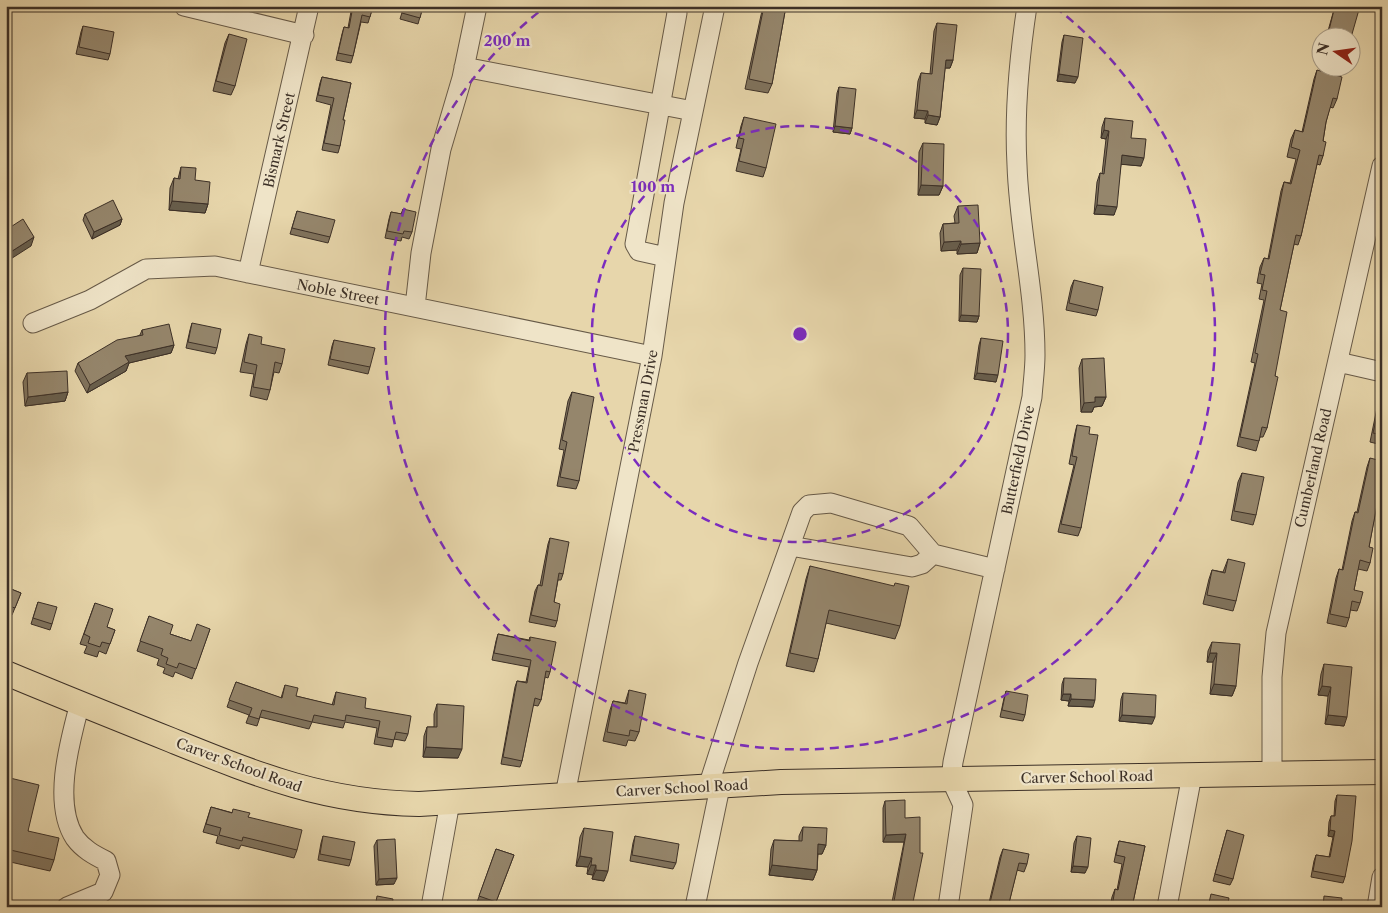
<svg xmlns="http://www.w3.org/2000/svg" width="1388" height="913" font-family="'Libre Caslon Text',serif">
<rect width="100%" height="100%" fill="#e7d6ab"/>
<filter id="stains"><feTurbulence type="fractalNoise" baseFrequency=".004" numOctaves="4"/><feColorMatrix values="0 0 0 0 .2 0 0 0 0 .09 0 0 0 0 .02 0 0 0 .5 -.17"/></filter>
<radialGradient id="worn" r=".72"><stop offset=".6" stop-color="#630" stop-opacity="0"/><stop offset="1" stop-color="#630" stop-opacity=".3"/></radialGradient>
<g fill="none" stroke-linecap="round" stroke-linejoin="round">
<g stroke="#675a48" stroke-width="21">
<path id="minor" d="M184,6L304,35
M464,67L693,111
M666,257L639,251L635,244L677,13L675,6
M248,273L309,6
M415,307L421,253L441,149L462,78L477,6
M33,323L90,300L146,269L215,266L652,356
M1338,362L1382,372
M790,546L912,567L922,564L933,554
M1272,774V677L1276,633L1382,166
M708,787L748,663L802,512L809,505L831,503L909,526L933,554L995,569
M565,795L652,356L674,203L715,6
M67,907L103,892L110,875L106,861C94,855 83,849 75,838C52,803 70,741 80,703
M431,907L450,802
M695,907L720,787
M948,907L963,805L951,779L953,762L1032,397C1033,383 1035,369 1035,355C1035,291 1019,229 1017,165C1014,112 1019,59 1027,6
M1167,907L1192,775
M1377,907L1382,877"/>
</g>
<g stroke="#3c3027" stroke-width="26">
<path id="major" d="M6,673C61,696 116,718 171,740C258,775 323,802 419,804L781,782L1382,772"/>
</g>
<use href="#minor" stroke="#efe4c8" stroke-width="19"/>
<use href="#major" stroke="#e7d6ab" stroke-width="24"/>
</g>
<path fill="#80735d" stroke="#3c3027" d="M352,6H373L368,23L361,22L353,56L351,63L336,60L342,34L344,27L348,28Z
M404,6H423L418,24L400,19Z
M763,6H786L772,84L768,93L745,89Z
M1335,6L1350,38H1326Z
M937,23L953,60L950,68H945L940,117L937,125L925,123V119L914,118L918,81L921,73L930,74L934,31Z
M83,26L110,54L108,60L76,54L81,32Z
M229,34L235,86L231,95L213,91L225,43Z
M1064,35L1075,83L1057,81L1062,42Z
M1317,70L1337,99L1333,108L1330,107L1326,122L1323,141V156L1320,165L1317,164L1301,236L1298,245L1294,244L1280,310L1275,376L1267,428L1263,437H1260L1256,451L1237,446L1255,363L1251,362L1264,300L1259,299L1262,284L1257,283L1260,267L1264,258L1268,259L1281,191L1284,182L1290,183L1296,159L1287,157L1291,139L1295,130L1302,132L1314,79Z
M322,77L351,83L343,120L340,146L338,153L322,150L331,105L316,101L320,83Z
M839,87L852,128L850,134L833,132L837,93Z
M744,117L766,168L763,177L736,171L741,149L736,148L741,126Z
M1105,118L1131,138L1141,166L1121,164L1114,215L1094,214L1097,182L1100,173L1102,174L1106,139L1101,138L1102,127Z
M923,143L943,186L939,195H918L919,152Z
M181,167L195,180L208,204L205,213L169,210L170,188L174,178L178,179Z
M958,206L980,243L977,253L957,254V250L941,251L940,233L943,224L955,223L954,216Z
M403,209L412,232L409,239L402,237L401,241L385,238L389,219L391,212L401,214Z
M297,211L330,237L328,243L290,234Z
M85,214L122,219L120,225L92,239L83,220Z
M963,268L979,316L977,322L959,321L960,275Z
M1074,280L1098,310L1096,316L1066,310L1071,287Z
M192,323L217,348L215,354L186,348L190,330Z
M142,330L174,345L171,353L129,363L126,371L87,393L75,371L78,363L140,335Z
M249,334L261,344L282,364L279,373L274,372L270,390L267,400L250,396L254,374L240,372L246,344Z
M981,338L996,382L974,379L979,345Z
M334,340L370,367L368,374L328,365L332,346Z
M1082,359L1106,397L1102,406L1094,407L1092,412H1081L1079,368Z
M27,373L68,392L65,401L25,406L23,382Z
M572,392L579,481L576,489L557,486L564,450L559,449L568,401Z
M1382,394V445L1370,442L1378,403Z
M1077,425L1089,434L1081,528L1078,536L1058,532L1074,465L1069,464L1075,433Z
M1370,458L1380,500L1377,509H1376L1369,547L1370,563L1367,571L1358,569L1354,590L1360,603L1357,611L1350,610L1349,618L1346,627L1327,623L1336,578L1339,569L1342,570L1352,521L1355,512H1357L1367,467Z
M1242,473L1256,515L1253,525L1231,520L1238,482Z
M550,538L563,574L561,580H558L554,602L557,621L555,627L529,622L535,591L538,585H540L548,544Z
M1228,559L1236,601L1233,611L1203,604L1209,579L1212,570L1223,572Z
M810,566L900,626L895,639L826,623L818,659L814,672L786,666L806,579Z
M6,587L21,593L12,615L6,612Z
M38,602L52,624L50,630L31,624Z
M95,603L107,627L115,630L106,654L99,651L97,657L84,653L87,646L80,644Z
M149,616L170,634L191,641L210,629L192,679L175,672L173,677L163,673L165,668L157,665L159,659L137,651Z
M498,634L529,640L530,637L550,672L548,678L545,677L541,700L538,706L533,705L522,761L520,767L501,764L515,687L517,681L526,682L529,667L492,660L496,641Z
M1212,642L1236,686L1232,696L1210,694L1213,662H1207L1208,651Z
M1324,664L1344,726L1325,724L1328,696L1318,695L1321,674Z
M1064,678L1093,707L1068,706L1069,701L1061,700L1062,684Z
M236,682L281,698L285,685L296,696L332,705L336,692L365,708L408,734L405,741L394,739L392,747L374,744L377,728L345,722L343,728L312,722L309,729L260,717L257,726L246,723L249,715L227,707Z
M629,690L639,732L635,741L628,740L626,746L603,741L610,710L613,701L625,703Z
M1006,691L1025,715L1023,721L1000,717L1004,698Z
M1123,693L1152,724L1119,721L1121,699Z
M437,704L458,758L423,757L424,736L427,727H434V714Z
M10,778L28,831L54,860L50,871L6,861V790Z
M1337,795L1345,877L1343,883L1311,877L1314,861L1316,855L1329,857L1333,837L1328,836L1329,822L1331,816H1334L1335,801Z
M885,801L905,818L912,907H891L904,842H883V808Z
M211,807L248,817L297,850L294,858L241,845L239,849L216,843L218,836L203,832Z
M803,827L826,845L822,854H818L817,870L813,880L769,875L771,849L774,840L799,841V836Z
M584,828L604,881L592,879L593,875L587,874L588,867L576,866L580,837Z
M1227,830L1233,879L1230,885L1213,881Z
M323,836L351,860L349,866L318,860L321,843Z
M635,836L676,863L673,869L630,861L633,843Z
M1077,836L1085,873L1071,872L1074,843Z
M377,840L394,884L376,885L374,846Z
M1119,841L1145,846L1132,907H1110L1112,897L1115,889L1117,890L1122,864L1114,862L1117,848Z
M496,849L514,855L494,907H480L476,905Z
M1003,849L1027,864L1024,872L1017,870L1008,907H988L1000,857Z"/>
<path fill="#685e4c" stroke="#3c3027" d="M946,60H953L950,68H943Z
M1059,74L1078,77L1075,83L1057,81Z
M917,110L928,111L925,119L914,118Z
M928,115L940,117L937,125L925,123Z
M835,126L852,128L850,134L833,132Z
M1104,130L1109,131L1106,139L1101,138Z
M1122,155L1144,158L1141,166L1118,164Z
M921,185L943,186L939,195H918Z
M172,201L208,204L205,213L169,210Z
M1097,205L1117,207L1114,215L1094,214Z
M122,219L120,225L92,239L94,232Z
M34,237L31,246L6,262V255Z
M961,241L957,250L941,251L944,242Z
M980,243L977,253L957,254L961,244Z
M961,315L979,316L977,322L959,321Z
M174,345L171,353L129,363L126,371L87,393L90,385L125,356Z
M977,373L998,375L996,382L974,379Z
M68,392L65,401L25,406L28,397Z
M1095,397H1106L1102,406L1094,407L1092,412H1081L1084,403Z
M1210,653H1217L1213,662H1207Z
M1214,684L1236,686L1232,696L1210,694Z
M1322,686L1331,687L1328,696L1318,695Z
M1063,694H1071L1069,701L1061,700Z
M1071,699L1095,700L1093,707L1068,706Z
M1122,715L1155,717L1152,724L1119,721Z
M1328,715L1347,717L1344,726L1325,724Z
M426,747L462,749L458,758L423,757Z
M1330,830L1335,831L1333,837L1328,836Z
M906,834L904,842H883L886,835Z
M818,844L826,845L822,854H815Z
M580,856L592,858L588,867L576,866Z
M591,865H596L593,875L587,874Z
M772,865L817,870L813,880L769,875Z
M1073,866L1088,867L1085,873L1071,872Z
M596,870L608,871L604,881L592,879Z
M397,878L394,884L376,885L379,879Z"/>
<path fill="#95866c" stroke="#3c3027" d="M353,6H373L370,17L362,15L353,56L338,53L344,27L349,28Z
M404,6H423L420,18L402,13Z
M764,6H786L772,84L749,79Z
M1335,6H1360L1350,41V38H1327Z
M937,23L957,25L953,60H946L940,117L928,115V111L917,110L921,73L932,74Z
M83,26L114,32L110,54L79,47Z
M229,34L247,39L235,86L216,81Z
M1064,35L1083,38L1078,77L1059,74Z
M1317,70L1342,77L1337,99L1333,98L1326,122L1323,141L1326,142L1323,156L1319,155L1301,236L1296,235L1280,310L1287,312L1275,376L1278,377L1267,428L1262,427L1259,441L1240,437L1258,354L1255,353L1267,291L1262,290L1265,275L1260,274L1264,258L1269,259L1284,182L1291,184L1300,150L1291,147L1295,130L1303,132Z
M322,77L351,83L343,120H345L340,146L324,143L334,98L318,95Z
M839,87L856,89L852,128L835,126Z
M744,117L776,124L766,168L739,161L744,139L739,138Z
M1105,118L1133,121L1131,138L1146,139L1144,158L1122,155L1117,207L1097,205L1100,173L1104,174L1109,131L1104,130Z
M923,143L944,144L943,186L921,185Z
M181,167L196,168L195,180L210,182L208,204L172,201L174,178L180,179Z
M113,200L122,219L94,232L85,214Z
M978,205L980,243L961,244V241L944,242L943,224L959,223L958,206Z
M403,209L416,212L412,232L404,231L403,234L387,231L391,212L402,214Z
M297,211L335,220L330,237L292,228Z
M23,219L34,237L6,255V230Z
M963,268L981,269L979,316L961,315Z
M1074,280L1103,287L1098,310L1069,303Z
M192,323L221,329L217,348L188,342Z
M169,324L174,345L125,356L129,362L90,385L78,363L117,340L143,335L142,330Z
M249,334L262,337L261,344L285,349L282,364L275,362L270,390L253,387L257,365L244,362Z
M981,338L1003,341L998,375L977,373Z
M334,340L375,348L370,367L330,359Z
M1104,358L1106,397H1095V402L1084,403L1082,359Z
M67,371L68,392L28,397L27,373Z
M572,392L594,397L579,481L560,477L567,442L562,440Z
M1382,394V435L1373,433Z
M1077,425L1090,427L1089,434L1098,435L1081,528L1061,524L1077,457L1072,456Z
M1370,458L1382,461V494L1380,500H1378L1369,547L1373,548L1370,563L1360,560L1354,590L1363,592L1360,603L1352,601L1349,618L1330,614L1339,569L1343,570L1355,512L1358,513Z
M1242,473L1264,477L1256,515L1234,511Z
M550,538L569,542L563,574L559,573L554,602L560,604L557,621L531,615L538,585L542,586Z
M1228,559L1245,563L1236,601L1207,595L1212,570L1225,573Z
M810,566L894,586L895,583L909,586L900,626L829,610L818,659L790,653Z
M6,587L21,593L15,608L6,605Z
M38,602L57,607L52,624L33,618Z
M95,603L113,609L107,627L115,630L110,644L102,642L100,647L88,643L90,637L84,634Z
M149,616L173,625L170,634L191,641L197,624L210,629L196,669L179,663L177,668L166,664L168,658L161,655L163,649L140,641Z
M498,634L530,641V637L556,642L550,672L546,671L541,700L535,698L522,761L503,757L517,681L527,683L531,660L494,653Z
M1212,642L1240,644L1236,686L1214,684L1217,653H1210Z
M1324,664L1352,667L1347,717L1328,715L1331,687L1322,686Z
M1064,678L1096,679L1095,700L1071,699V694H1063Z
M236,682L282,698L285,685L298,688L296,696L334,705L336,692L366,698L365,708L411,716L408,734L396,732L394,740L377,737L380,721L346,715L345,721L314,715L312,722L262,710L259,719L249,716L252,708L229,700Z
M629,690L646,694L639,732L630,730L629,736L607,732L613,701L627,704Z
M1006,691L1028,695L1025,715L1002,710Z
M1123,693L1156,695L1155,717L1122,715Z
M437,704L464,706L462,749L426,747L427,727H437Z
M10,778L39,785L28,831L59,838L54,860L6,849V796Z
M1337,795L1356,796L1352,841L1345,877L1313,871L1316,855L1330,857L1335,831L1330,830L1331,816H1335Z
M905,800V818L920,817V853H923L912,907H893L906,834L886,835L885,801Z
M211,807L232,813L233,809L250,813L248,817L302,830L297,850L243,837L242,841L219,835L221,828L206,824Z
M803,827L827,828L826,845L818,844L817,870L772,865L774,840L802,841Z
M584,828L613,832L608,871L596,870V865H591L592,858L580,856Z
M1227,830L1244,835L1233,879L1215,874Z
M323,836L355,842L351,860L320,854Z
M635,836L679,844L676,863L632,855Z
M1077,836L1091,838L1088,867L1073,866Z
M395,839L397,878L379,879L377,840Z
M1119,841L1145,846L1132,907H1112L1115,889L1118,890L1125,857L1116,855Z
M496,849L514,855L496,902L479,896Z
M1003,849L1029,854L1027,864L1019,863L1008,907H989Z
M1211,894L1229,898L1227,907H1208Z
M377,896L393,899L392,907H375Z
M1324,896L1342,898L1341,907H1323Z"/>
<g fill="none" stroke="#7b2cbf" stroke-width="2.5" stroke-dasharray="9 6">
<circle cx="800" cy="334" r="208"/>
<path d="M1055 7A415 415 0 1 1 545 7"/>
</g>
<g text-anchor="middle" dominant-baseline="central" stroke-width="4.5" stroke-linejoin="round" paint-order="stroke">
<g font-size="14" fill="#3c3027" stroke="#efe4c8">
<text transform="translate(279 140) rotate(-77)">Bismark Street</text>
<text transform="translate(338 292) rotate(11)">Noble Street</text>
<text transform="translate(643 401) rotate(-79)">Pressman Drive</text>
<text transform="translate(1018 460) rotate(-78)">Butterfield Drive</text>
<text transform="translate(1313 468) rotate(-77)">Cumberland Road</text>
<text transform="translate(239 765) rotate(20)">Carver School Road</text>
<text transform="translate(1087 777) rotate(-1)">Carver School Road</text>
<text transform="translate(682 788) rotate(-3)">Carver School Road</text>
</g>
</g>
<circle cx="800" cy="334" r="8" fill="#7b2cbf" stroke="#efe4c8" stroke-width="2.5"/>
<g font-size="15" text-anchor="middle" font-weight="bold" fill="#7b2cbf" stroke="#efe4c8" stroke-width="4.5" stroke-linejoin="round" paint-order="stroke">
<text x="507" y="46">200 m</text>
<text x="653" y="192">100 m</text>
</g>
<rect width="1388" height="913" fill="none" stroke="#e7d6ab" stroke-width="25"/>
<rect x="8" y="8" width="1373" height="898" fill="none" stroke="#3c3027" stroke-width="2.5"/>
<rect x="12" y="12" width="1363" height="888" fill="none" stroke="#3c3027"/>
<g transform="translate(1336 52) rotate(283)"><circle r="24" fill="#efe4c8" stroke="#a79c88"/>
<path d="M0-4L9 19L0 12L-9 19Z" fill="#8f2418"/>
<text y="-8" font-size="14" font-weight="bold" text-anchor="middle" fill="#3c3027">N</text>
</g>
<rect width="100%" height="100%" filter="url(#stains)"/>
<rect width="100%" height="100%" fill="url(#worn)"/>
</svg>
